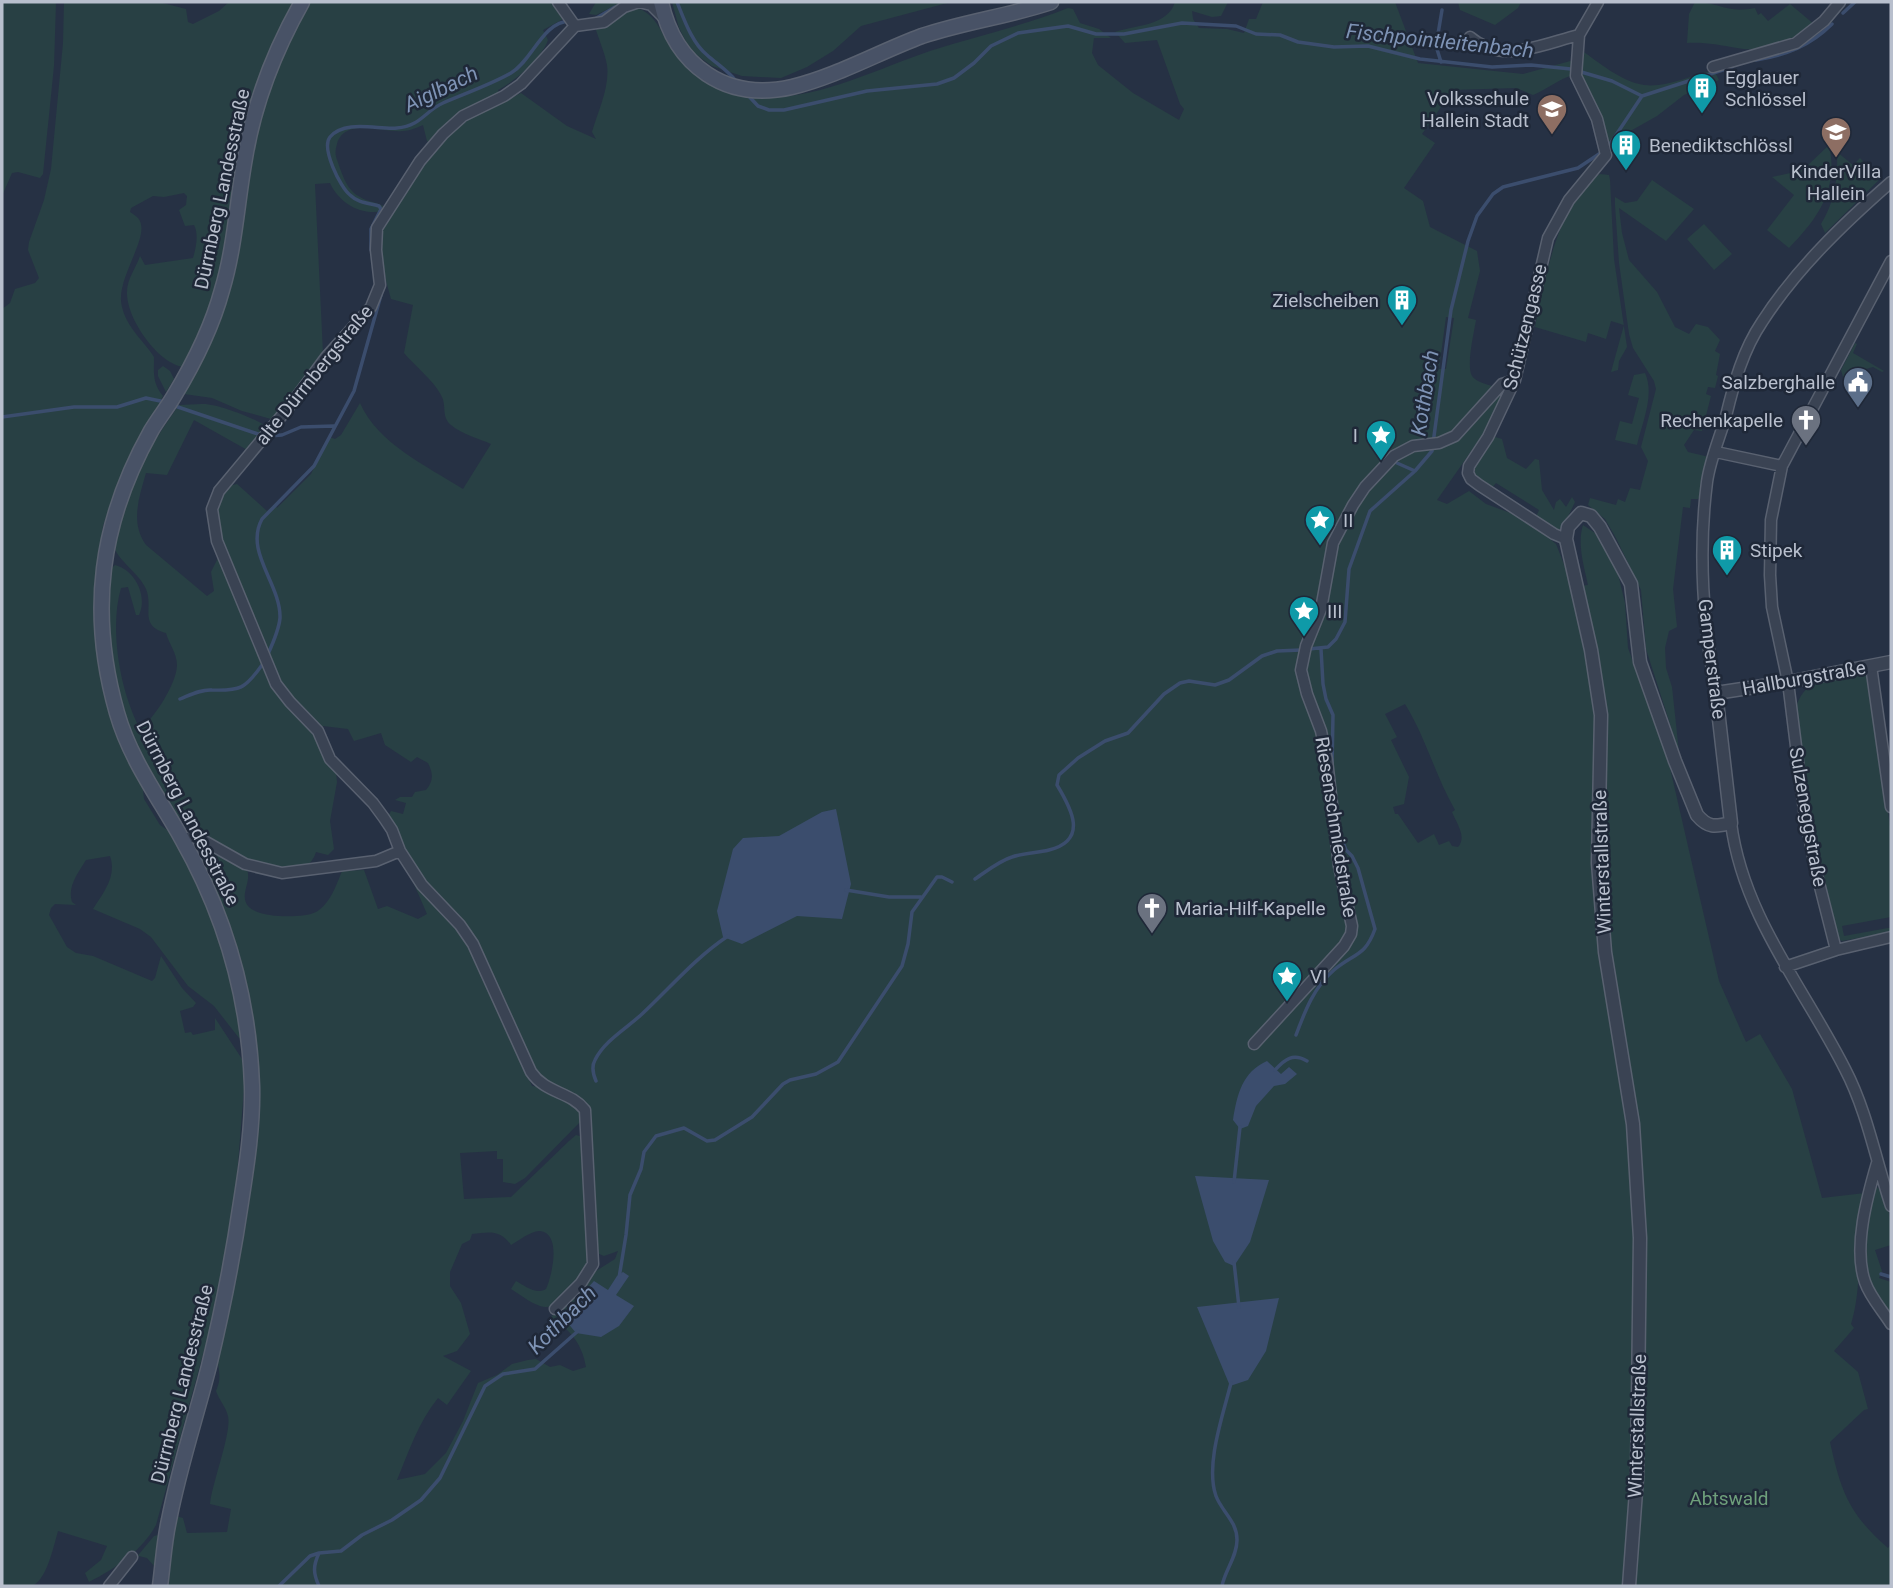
<svg xmlns="http://www.w3.org/2000/svg" width="1893" height="1588" font-family="Roboto,sans-serif">
<rect width="100%" height="100%" fill="#263144"/>
<path fill="#284044" fill-rule="evenodd" d="M2,2H56L54,66L43,174L40,178L18,172L12,173L2,196Z
M64,2H159L186,9L188,22L193,24L219,11L229,2H296L250,104L223,264L203,330L184,367C158,364 126,318 127,292C127,279 136,268 140,256L145,265L193,258C196,248 199,234 194,225L185,226L179,210L186,205L187,196L184,193L164,197L153,196L131,208L130,212C133,214 136,216 138,218C153,235 114,279 122,307C127,328 143,340 154,357C154,372 152,383 163,396L118,483L103,526L96,579L94,625L98,665L111,717L142,782L144,799L160,825L173,834L209,902L232,974L244,1037L239,1038L214,1006L188,986L151,937L140,929L93,909C104,892 117,876 110,856L86,860C78,873 67,887 72,902L76,905L55,904L51,908L49,915L67,947L76,953L93,956L152,981L155,978L161,956L182,988L196,1003L193,1007L180,1011L185,1033L191,1032L193,1035L215,1030V1018L242,1059L245,1076L236,1188L224,1267L210,1329L156,1525C141,1552 116,1568 89,1582L85,1573L101,1560L107,1546L58,1531C54,1545 46,1583 31,1586C22,1588 11,1586 2,1586V309L10,303L15,289L35,283L39,278L28,250L29,242L44,200L51,169L63,43Z
M309,2H556L565,18L543,30L548,40C542,58 514,82 498,90L501,103L521,93L567,126L596,139L592,132C598,111 610,87 607,65C605,53 599,40 595,27L637,8C655,14 658,28 669,42C683,60 699,79 720,88C787,117 867,72 930,51C976,36 1023,26 1068,8L1073,9L1080,23L1099,29L1111,38H1094L1092,53L1098,65L1133,93L1179,120L1184,109L1180,104L1157,40L1125,43L1115,32C1135,25 1168,26 1175,2H1228L1221,16L1212,17L1192,11L1193,19L1199,28L1227,29L1244,33L1249,19H1256L1263,2H1395L1418,63L1523,74L1574,60L1570,76C1556,81 1547,89 1533,95L1516,88L1453,90L1422,134L1435,143L1404,188L1423,201L1430,227L1477,251L1480,271L1468,318L1476,320C1474,333 1466,365 1472,376C1476,382 1486,384 1492,386L1511,377L1498,413L1437,500L1447,504L1469,491L1486,504L1524,518L1556,544L1571,582L1580,586L1588,585C1584,566 1577,544 1583,525L1595,533L1618,574L1625,603L1628,648L1667,755L1719,981L1746,1042L1760,1034L1792,1089L1822,1198L1865,1193C1855,1237 1864,1282 1851,1324L1854,1328L1834,1351L1858,1372L1868,1409L1864,1410L1830,1442C1841,1492 1849,1514 1888,1548L1891,1544V1586H168L176,1516L183,1518L187,1533L227,1532L231,1509L210,1504C212,1483 232,1432 228,1416C226,1407 219,1400 216,1391C223,1375 217,1371 218,1355C218,1345 222,1334 224,1324C245,1240 265,1136 257,1050C254,1019 247,987 239,956C230,922 215,890 200,858V849L208,848L247,870C252,881 239,895 248,906C258,918 302,919 316,912C330,904 336,886 342,871L364,870L378,909L387,906L418,919L427,914L407,868C426,895 451,917 469,944L532,1086L541,1087L548,1084L532,1066L487,963L470,933L435,895L411,864L388,817L391,811L403,814L406,803L395,800L400,797H412L415,792L426,790C434,781 433,773 428,763L417,757L411,762L385,745L381,733L354,741L348,729L323,726L316,733L336,772L337,782L330,821L334,849L328,855L316,852C310,870 300,867 283,868C261,870 241,858 224,847C209,838 193,829 179,817C170,809 165,797 158,787C127,734 107,678 107,616C107,601 102,575 115,565C135,570 148,596 139,615H136L128,587L121,588C109,629 120,691 140,729C154,719 177,683 177,665C177,653 169,644 166,633C138,625 154,608 146,589C140,574 116,559 114,546C113,538 117,528 119,520C132,477 153,441 179,405C187,405 194,404 202,404C216,403 254,418 266,426L249,451L194,420L167,475L146,473C139,497 130,523 146,545L207,596L214,591L211,572L223,548L215,509L228,486L237,484L267,511L275,504L277,508L311,474L329,437L335,439L341,435L360,403C378,444 427,466 463,489L491,444C478,438 463,435 451,425C441,417 447,405 441,395C434,381 415,366 404,353L413,305L391,299C385,276 376,252 382,228L435,149L427,141L423,125C414,129 406,132 396,131C378,131 344,119 337,144C335,151 335,154 337,160C342,173 346,190 360,197C368,202 377,202 385,207L383,211C361,216 339,203 330,183L315,184L323,354L296,393L271,419L242,411L212,398L184,394C201,359 220,325 230,287C241,244 243,199 252,155C261,102 280,48 309,2ZM1446,317L1454,318L1446,369H1439ZM1405,704C1426,738 1435,775 1455,810L1452,812C1457,824 1467,837 1458,847L1452,846L1449,841L1439,845L1434,834L1418,843L1398,814H1395L1393,807L1404,804L1409,777L1391,740L1397,737L1385,714ZM588,1114L594,1247L597,1253L604,1256L618,1251L615,1259L596,1271L551,1317C570,1330 582,1343 586,1367L573,1371L560,1365L550,1367L536,1359L528,1360L512,1364L497,1375L478,1383L463,1421L446,1453L425,1474L397,1480C409,1451 418,1423 438,1398L447,1405L471,1371L443,1356L457,1351L470,1334L461,1303L450,1286V1272L462,1244L470,1240L472,1234C489,1232 500,1229 511,1245C518,1241 532,1230 540,1231C562,1233 552,1276 546,1289C536,1295 525,1286 516,1281L511,1289C521,1295 534,1306 545,1307C561,1308 582,1282 587,1268C591,1255 587,1152 583,1137L576,1135L569,1141L511,1197L464,1199L460,1153L497,1151V1159H503V1182L515,1184L525,1178Z
M596,2H622L596,15L589,14Z
M672,2H951L861,26L833,51L807,67L781,78L742,76L712,66L691,51L679,28Z
M1458,2H1521L1518,8L1495,25L1460,10Z
M1695,2C1719,2 1727,14 1755,8L1758,15L1761,13L1768,21L1790,4L1815,25C1793,42 1765,53 1737,48C1719,45 1705,42 1687,43L1689,14Z
M1581,50C1600,63 1620,81 1644,85C1665,88 1693,75 1714,70L1719,80L1684,95L1657,116L1625,134L1610,149L1581,77Z
M1829,145C1839,189 1818,218 1789,248L1767,230L1794,195L1772,177L1795,172L1808,165Z
M1837,152L1853,165L1860,158L1880,179L1825,233L1821,224C1835,201 1838,179 1837,152Z
M1600,174L1609,175L1610,180L1614,259L1627,347L1619,361L1618,370L1611,372L1624,325L1611,321L1606,339L1588,333L1586,342L1535,327C1543,286 1560,194 1600,174Z
M1652,180L1694,209L1666,241L1619,208L1622,233L1629,260L1657,292L1675,327L1689,334L1696,324L1708,327L1720,340L1715,351L1720,354L1716,375L1718,376L1715,388L1708,387L1706,394L1711,396L1702,431L1694,430L1684,445L1688,452L1709,457L1700,496L1698,499H1691L1690,508L1683,507L1673,589L1677,627L1669,631L1665,648L1666,668L1672,687L1679,752L1646,649L1641,590L1616,538L1605,519L1588,505L1590,498L1616,505L1618,499L1625,502L1630,488L1640,490L1648,461L1641,447L1656,389L1654,381L1633,348L1629,334L1619,263L1615,205V197L1625,203L1637,201Z
M1704,224L1732,254L1714,270L1687,239Z
M1855,343L1857,344L1853,353L1884,371L1882,372L1873,367L1859,371L1851,380L1843,377L1841,370Z
M163,366L170,371L174,379L166,392L158,376V370Z
M1645,373C1655,395 1642,423 1637,445L1615,440L1620,421L1632,424L1639,398L1628,395L1634,375Z
M1492,436L1502,439L1507,458L1526,469L1535,459L1539,460L1542,490L1554,510L1556,502L1560,499L1566,507L1572,497L1575,502L1563,527L1557,531L1536,517L1539,510L1496,483L1491,489L1480,483L1475,475V468Z
M1862,675L1866,676L1869,681L1891,833V917L1842,926L1844,936L1888,928H1891V932L1842,941L1838,939L1828,907L1816,844L1796,707C1807,674 1832,679 1862,675Z
M1876,1186C1891,1200 1891,1226 1891,1245L1875,1250L1882,1271L1879,1278L1891,1282V1318C1884,1306 1873,1293 1868,1280C1861,1258 1865,1204 1876,1186Z
M158,1535L159,1540L155,1567L147,1558L139,1556L135,1559L154,1536Z"/>
<path fill="#3b4d6d" d="M836,809L851,884L842,919L797,916L742,944L723,937L717,911L733,849L743,838L779,836L822,812Z
M1267,1061L1281,1074L1289,1067L1297,1074L1285,1084L1274,1086L1256,1106L1248,1126L1240,1129L1233,1120C1237,1095 1242,1072 1267,1061Z
M1195,1176L1269,1180L1250,1242L1234,1266L1225,1262L1213,1241Z
M623,1272L629,1276L616,1295L634,1306L619,1326L601,1337L576,1333L562,1316L594,1281L608,1290L617,1276Z
M1279,1298L1266,1351L1248,1380L1230,1386L1197,1307Z"/>
<g fill="none" stroke-linecap="round" stroke-linejoin="round">
<path stroke="#3b4d6d" stroke-width="3.5" d="M677,2C684,19 692,43 707,55C717,64 727,70 736,81
M1843,13L1855,2
M595,19L615,7
M1756,60C1786,55 1810,46 1832,24
M1441,62L1436,46L1442,10
M745,92L758,106L769,110H784L867,91L937,84L954,78L974,63L991,46L1018,33L1068,26L1096,34H1124L1182,23L1236,26L1256,34L1280,35L1298,42L1334,47L1368,46L1420,59L1492,67L1531,65L1571,69L1612,81L1642,96
M1608,147L1642,96L1732,67
M371,250V229L381,209L379,206C369,203 358,203 350,195C340,187 321,148 330,137C345,119 379,130 397,128C421,126 425,111 443,103C466,93 490,85 511,73C533,60 542,22 570,21
M172,405L261,435
M2,417L74,407H117L146,398L165,402
M268,436L282,435L301,427L334,426
M1397,463L1415,471
M1309,649L1328,647L1336,639L1345,622L1349,569L1370,511L1415,471L1432,451L1451,310L1468,241L1477,216L1493,194L1503,187L1578,168L1602,152
M1321,649L1323,684L1326,699L1333,715L1332,767
M268,654C273,643 279,629 280,618C281,584 244,552 262,519L314,466L354,391L381,295
M180,699C190,695 201,689 212,690C240,691 245,689 262,665
M975,879C987,871 999,861 1012,857C1024,853 1037,853 1049,850C1089,840 1071,808 1057,785L1059,775L1078,758L1105,741L1128,733L1164,694L1180,683L1189,681L1215,685L1229,680L1262,656L1277,651L1301,650
M846,890L889,897H921
M1296,1035C1305,1011 1314,987 1334,970C1354,953 1365,957 1375,929L1358,868L1352,856L1346,850L1340,834
M1275,1070C1285,1059 1293,1053 1307,1061
M596,1081C593,1074 591,1067 595,1060C604,1041 627,1028 642,1014C671,987 695,958 728,936
M1234,1182L1240,1127
M1234,1262L1239,1307
M1881,1274L1891,1277
M619,1278L626,1235L630,1195L641,1169L644,1152L656,1136L684,1128L707,1141L715,1140L752,1117L783,1084L790,1080L816,1074L838,1062L902,966L908,944L912,912L937,877H942L952,882
M319,1553C313,1566 313,1573 319,1586
M279,1586L310,1556L319,1553L341,1551L362,1535L392,1520L421,1500L440,1478L485,1386L503,1374L535,1369L578,1331
M1222,1586C1225,1570 1237,1557 1237,1540C1237,1521 1222,1512 1216,1496C1205,1465 1223,1415 1231,1383"/>
<g stroke="#596170" stroke-width="13">
<path id="minor" d="M558,2L575,26
M1470,37C1502,65 1543,44 1579,35
M1713,67L1796,43L1824,21L1840,2
M1716,452L1782,466
M1566,539L1554,534L1479,485L1471,479L1468,473L1469,466L1488,437L1515,380L1548,238L1569,200L1606,155L1597,119L1576,76L1579,35L1598,2
M1871,666L1891,807
M1716,693C1703,624 1698,552 1707,482C1710,460 1720,437 1726,416C1734,383 1743,350 1762,322C1796,269 1844,223 1891,182
M1731,823C1743,916 1804,988 1845,1069C1867,1111 1876,1161 1891,1206
M183,840L191,837L199,838L245,864L282,873L376,861L400,851
M1836,950L1816,871L1804,810L1788,682L1772,607L1770,575L1771,520L1782,466L1891,261
M1785,967L1836,950L1891,937
M1254,1044L1344,946L1351,934L1352,926L1339,866L1327,760L1321,731L1307,694L1301,670L1306,646L1321,609L1333,543L1353,505L1365,487L1394,456L1413,446L1439,443L1455,436L1502,384L1515,380
M1877,1163C1867,1197 1853,1248 1865,1282C1870,1297 1883,1311 1891,1324
M555,1309L581,1283L593,1264L585,1110C570,1091 546,1094 531,1072L473,944L460,925L422,885L400,851L392,830L384,818L373,803L330,759L318,731L290,702L276,684L217,541L212,509L219,491L289,407L326,357L371,307L380,285L376,250L377,228L420,161L443,134L463,116L504,96L521,84L575,26L604,22L624,7L639,2L651,5L665,19
M109,1586L132,1557"/>
</g>
<g stroke="#596170" stroke-width="15">
<path id="tertiary" d="M1629,1586L1637,1478L1640,1238L1633,1124L1605,952L1598,863L1601,715L1591,650L1566,539L1568,527L1581,513L1591,516L1600,527L1631,584L1640,662L1675,761L1697,815C1708,828 1715,827 1731,823L1716,693L1788,682L1891,662"/>
</g>
<g stroke="#596170" stroke-width="17">
<path id="secondary" d="M661,2C675,66 726,102 792,87C837,76 879,52 922,36C964,22 1009,16 1051,2
M160,1586C163,1564 164,1542 169,1520C179,1468 196,1417 209,1366C222,1312 233,1257 241,1202C247,1164 253,1124 252,1086C249,998 225,915 182,839C159,798 130,759 117,713C88,612 100,522 151,431C158,419 167,408 174,396C194,363 212,327 222,290C235,247 237,202 245,158C254,103 275,50 302,2"/>
</g>
<use href="#minor" stroke="#3a4353" stroke-width="10"/>
<use href="#tertiary" stroke="#3a4353" stroke-width="12"/>
<use href="#secondary" stroke="#485266" stroke-width="14"/>
</g>
<defs>
<g id="building-pin" transform="scale(1.575)"><path d="M0 17L-7.5 6A9.5 9.5 0 1 1 7.5 6Z" fill="#0f9aa8" stroke="#1f2838"/><path d="M-4-6H4V6H1V3H-1V6H-4ZM-2.5-4.3h1.7v1.8h-1.7ZM.8-4.3h1.7v1.8H.8ZM-2.5-1h1.7V.8h-1.7ZM.8-1h1.7V.8H.8Z" fill="#fff"/></g>
<g id="school-pin" transform="scale(1.575)"><path d="M0 17L-7.5 6A9.5 9.5 0 1 1 7.5 6Z" fill="#8d6e63" stroke="#1f2838"/><path d="M0-5L7-2L0 1L-7-2ZM-4 1L0 2.5L4 1V4Q0 6-4 4Z" fill="#fff"/></g>
<g id="civic-pin" transform="scale(1.575)"><path d="M0 17L-7.5 6A9.5 9.5 0 1 1 7.5 6Z" fill="#5c6f8a" stroke="#1f2838"/><path d="M-.6-6.5H3V-4.5H.6V-3L4-1V1h2V6H-6V1h2V-1L-.6-3ZM-1.2 2.5V6h2.4V2.5Z" fill="#fff"/></g>
<g id="church-pin" transform="scale(1.575)"><path d="M0 17L-7.5 6A9.5 9.5 0 1 1 7.5 6Z" fill="#6b7280" stroke="#1f2838"/><path d="M-1.2-6h2.4v3.5h3.3v2.4h-3.3V6h-2.4V-.1h-3.3v-2.4h3.3Z" fill="#fff"/></g>
<g id="sight-pin" transform="scale(1.575)"><path d="M0 17L-7.5 6A9.5 9.5 0 1 1 7.5 6Z" fill="#0f9aa8" stroke="#1f2838"/><path d="M0-6L1.8-2.2L6-1.7L2.9 1.2L3.7 5.4L0 3.3L-3.7 5.4L-2.9 1.2L-6-1.7L-1.8-2.2Z" fill="#fff"/></g>
</defs>
<g fill-rule="evenodd">
<use href="#building-pin" x="1702" y="88"/>
<use href="#school-pin" x="1552" y="109"/>
<use href="#school-pin" x="1836" y="132"/>
<use href="#building-pin" x="1626" y="145"/>
<use href="#building-pin" x="1402" y="300"/>
<use href="#civic-pin" x="1858" y="382"/>
<use href="#church-pin" x="1806" y="420"/>
<use href="#sight-pin" x="1381" y="435"/>
<use href="#sight-pin" x="1320" y="520"/>
<use href="#building-pin" x="1727" y="550"/>
<use href="#sight-pin" x="1304" y="611"/>
<use href="#church-pin" x="1152" y="908"/>
<use href="#sight-pin" x="1287" y="976"/>
</g>
<g text-anchor="middle" dominant-baseline="central" stroke-width="5" stroke-linejoin="round" paint-order="stroke">
<g font-size="19" fill="#b8bfcd" stroke="#1f2838" text-anchor="start">
<text x="1725" y="77">Egglauer<tspan x="1725" dy="22">Schlössel</tspan></text>
<text x="1529" y="98" text-anchor="end">Volksschule<tspan x="1529" dy="22">Hallein Stadt</tspan></text>
<text x="1649" y="145">Benediktschlössl</text>
<text x="1836" y="171" text-anchor="middle">KinderVilla<tspan x="1836" dy="22">Hallein</tspan></text>
<text x="1379" y="300" text-anchor="end">Zielscheiben</text>
<text x="1835" y="382" text-anchor="end">Salzberghalle</text>
<text x="1783" y="420" text-anchor="end">Rechenkapelle</text>
<text x="1358" y="435" text-anchor="end">I</text>
<text x="1343" y="520">II</text>
<text x="1750" y="550">Stipek</text>
<text x="1327" y="611">III</text>
<text x="1175" y="908">Maria-Hilf-Kapelle</text>
<text x="1310" y="976">VI</text>
</g>
<g font-size="19" fill="#b8bfcd" stroke="#1f2838">
<text transform="translate(222 189) rotate(-78)">Dürrnberg Landesstraße</text>
<text transform="translate(1525 327) rotate(-76)">Schützengasse</text>
<text transform="translate(314 375) rotate(-51)">alte Dürrnbergstraße</text>
<text transform="translate(1712 659) rotate(83)">Gamperstraße</text>
<text transform="translate(1804 678) rotate(-10)">Hallburgstraße</text>
<text transform="translate(188 813) rotate(63)">Dürrnberg Landesstraße</text>
<text transform="translate(1808 817) rotate(80)">Sulzeneggstraße</text>
<text transform="translate(1336 827) rotate(81)">Riesenschmiedstraße</text>
<text transform="translate(1602 862) rotate(-92)">Winterstallstraße</text>
<text transform="translate(182 1384) rotate(-76)">Dürrnberg Landesstraße</text>
<text transform="translate(1637 1426) rotate(-88)">Winterstallstraße</text>
</g>
<g font-size="19" fill="#6e9f7b" stroke="#1f2838">
<text x="1729" y="1498">Abtswald</text>
</g>
<g font-size="21" font-style="italic" fill="#7e93b5" stroke="#1f2838">
<text transform="translate(1440 41) rotate(6)">Fischpointleitenbach</text>
<text transform="translate(441 89) rotate(-26)">Aiglbach</text>
<text transform="translate(1425 393) rotate(-81)">Kothbach</text>
<text transform="translate(562 1320) rotate(-45)">Kothbach</text>
</g>
</g>
<rect width="1893" height="1588" fill="none" stroke="#b8bfcd" stroke-width="7"/>
</svg>
